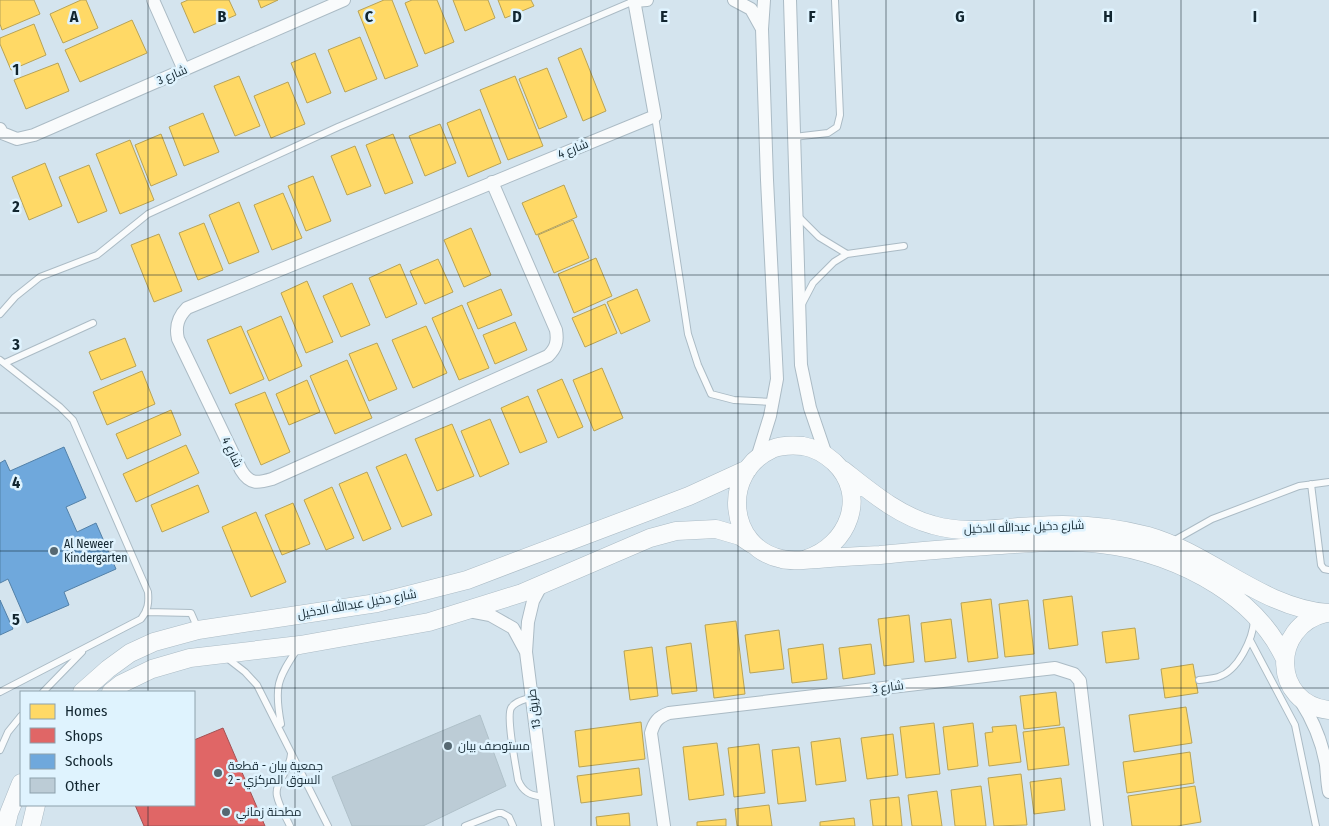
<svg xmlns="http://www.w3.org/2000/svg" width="1329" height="826" font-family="'Fira Sans Condensed',Cairo,sans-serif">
<rect width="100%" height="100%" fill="#d4e4ee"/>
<path fill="#ffd966" stroke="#b8a356" d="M0,0H34L40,14L2,30L0,24Z
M81,0H86L98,28L63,43L50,14Z
M188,0H229L236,15L194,33L181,3Z
M258,0H278L261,8Z
M384,0H392L418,66L385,79L358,11Z
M412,0H437L454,42L425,54L405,3Z
M453,0H488L495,18L465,31Z
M498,0H531L534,6L505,18Z
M132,20L147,53L80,82L65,50Z
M34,24L46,55L11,70L0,44V38Z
M360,37L377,79L345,92L328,50Z
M581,48L606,111L583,121L558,58Z
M315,53L331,93L307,103L291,63Z
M58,63L69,91L26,109L14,80Z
M547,68L567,117L539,129L519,79Z
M239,76L260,126L235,136L214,86Z
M515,76L543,146L508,160L480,90Z
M288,82L305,124L271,138L254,96Z
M480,109L501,163L468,177L447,123Z
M203,113L219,152L184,166L169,127Z
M440,124L456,163L425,176L409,136Z
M161,134L177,175L151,186L135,145Z
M393,134L413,183L385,194L366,145Z
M130,140L154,200L120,214L96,154Z
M355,146L371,186L347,195L331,156Z
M45,163L62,206L29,220L12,177Z
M89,165L107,211L78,223L59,177Z
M313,176L331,221L306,231L288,186Z
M564,185L577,217L536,235L522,203Z
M283,193L302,238L272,250L254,205Z
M239,202L259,252L229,264L209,215Z
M573,220L589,258L554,273L538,235Z
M204,223L223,270L198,280L179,233Z
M471,228L491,275L464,287L444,240Z
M159,234L182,291L154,302L131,245Z
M596,258L612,296L574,313L558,274Z
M438,259L453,292L425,304L410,271Z
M400,264L417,304L386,318L369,278Z
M307,281L333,342L306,353L281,293Z
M352,283L370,325L341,337L323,296Z
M501,289L512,315L478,329L467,303Z
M637,289L650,321L621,334L607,302Z
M605,304L617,333L585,347L572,318Z
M462,305L489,368L459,380L432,318Z
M281,316L302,366L269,381L247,331Z
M515,322L527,350L495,364L483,335Z
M241,326L264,379L230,394L207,340Z
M426,326L447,373L413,388L392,340Z
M125,338L136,366L101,380L89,352Z
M377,343L397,389L369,401L349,354Z
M347,360L372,418L335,434L310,376Z
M602,368L623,418L594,431L573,380Z
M142,371L155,404L107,425L93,392Z
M562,379L583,427L558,438L537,390Z
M307,380L320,412L289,425L276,394Z
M265,392L290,452L261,465L235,404Z
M528,396L547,442L520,453L501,408Z
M171,410L181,435L127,459L116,434Z
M490,419L509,464L480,477L461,431Z
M452,424L474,476L437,491L415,439Z
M186,445L199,473L136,502L123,474Z
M406,454L432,515L402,527L376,467Z
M367,472L391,529L363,541L339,484Z
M198,485L209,512L162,532L151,505Z
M332,487L354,538L326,550L304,500Z
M293,503L310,544L282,555L265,515Z
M256,512L286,582L251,597L222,527Z
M1072,596L1078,645L1049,649L1043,600Z
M991,599L998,658L968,662L961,603Z
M1028,600L1034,654L1005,657L999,604Z
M909,615L914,662L884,666L878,619Z
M951,619L956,658L925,662L921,623Z
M736,621L745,694L714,698L705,625Z
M1135,628L1139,659L1106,663L1102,632Z
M779,630L784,669L750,673L745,635Z
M691,643L697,691L672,694L666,647Z
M823,644L827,679L792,683L788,649Z
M871,644L875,674L843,679L839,648Z
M652,647L658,696L630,700L624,651Z
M1193,664L1198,693L1165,698L1161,669Z
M1056,692L1060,725L1024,729L1020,696Z
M1186,707L1192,743L1134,752L1129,715Z
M641,722L645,759L579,767L575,731Z
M934,723L940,774L906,778L900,727Z
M973,723L978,766L948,770L943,727Z
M1016,725L1021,762L989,766L985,733L993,732L992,727Z
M1064,727L1069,765L1028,770L1023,732Z
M893,734L898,775L867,779L861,738Z
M840,738L846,781L816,785L811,742Z
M717,743L724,795L689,800L683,747Z
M759,744L765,793L734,797L728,748Z
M799,747L806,801L778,804L772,750Z
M1190,752L1194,783L1127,793L1123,762Z
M639,768L642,795L581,803L577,776Z
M1021,774L1027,825L994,826L988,778Z
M1061,778L1065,810L1034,814L1030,782Z
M981,786L986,826H955L951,790Z
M1195,786L1201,822L1177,826H1132L1128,796Z
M937,791L942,826H912L908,795Z
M899,797L902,826H873L870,800Z
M769,805L772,826H737L735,809Z
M629,813L630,826H597L596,817Z
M854,818L855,826H820V822Z
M726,819V826H697V822Z"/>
<path fill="#e06666" stroke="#a25356" d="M223,728L265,826H144L135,805H194V740Z"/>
<path fill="#6fa8dc" stroke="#5381a8" d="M64,447L86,498L66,507L77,532L96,523L116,569L64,592L69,605L27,623L8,579L0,583V463L5,460L10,471Z
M0,600L13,629L0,635Z"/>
<path fill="#bcccd6" stroke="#afc0c9" d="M480,715L506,786L423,826H352L332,777Z"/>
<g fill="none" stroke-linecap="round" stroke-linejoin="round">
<g stroke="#abbbc5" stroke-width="8">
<path id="lane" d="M655,116L688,334L698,365L711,394L734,400L773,402
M794,137L828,133L837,127L840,115L835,0
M797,215L819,237L847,254
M802,304L813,283L834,262L847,254L904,246
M0,314L15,297L40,277L97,255L148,214L338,127L634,1
M0,360L60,407L73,420L148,592C149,603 148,610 141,619L0,692
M5,363L93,323
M1311,484L1321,565L1324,569L1329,570
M1173,541L1212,519L1299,486L1329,482
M147,612L191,613L198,629
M1250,640L1295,725L1316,826
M227,658L245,672L257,685L328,826
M1199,680C1205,679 1212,679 1218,677C1238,671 1253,639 1254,620
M43,692L82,652
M532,697C524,700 515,701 511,708C506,718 516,766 518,780C523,792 531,797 545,796
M281,724C274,687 277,679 298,648
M0,750L8,732L21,716
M290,826C286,817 279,806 277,796C274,782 290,772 291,754
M465,826L498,813H502L509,817L513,826"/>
</g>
<g stroke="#abbbc5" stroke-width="14">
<path id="street" d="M153,0L184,70
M734,0L751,9L761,27
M790,0L801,365L810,408L826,455
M634,1L647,0
M0,129L2,133L17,139L34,135L344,0
M492,182L556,330C558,342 556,348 548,356L272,479C258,483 250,485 241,470L178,339C175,326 178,317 187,308L655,116L634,0
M757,458L770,416L777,379L767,180L762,29L764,0
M542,584L533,601L528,622L526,652L548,826
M469,611L490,615L513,628L526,652
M1300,700C1313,720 1322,741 1326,765C1327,774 1327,783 1329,792
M664,826L651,733C654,722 658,717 669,713L1055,668L1074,674L1080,681L1097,826"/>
</g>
<g stroke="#abbbc5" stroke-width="19">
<path id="secondary" d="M843,470C871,492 899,516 933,525C967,535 1001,527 1035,526C1074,523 1111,526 1148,536C1211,554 1262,608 1328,613
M806,559C848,546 869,495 834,462C825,454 815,448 803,446C793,445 782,445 772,449C721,472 727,548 782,559C794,562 806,559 818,559C838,557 859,556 880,555C919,551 959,548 999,545C1033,543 1067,540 1101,544C1141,548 1184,564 1217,585C1247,604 1270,627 1285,659
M1326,613C1270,626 1272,704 1329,710
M82,692L108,669L130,653L154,642L198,630L377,603L467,580L689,496L748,469
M111,692L121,684L152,669L190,658L300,645L429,622L522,593L650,538L676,531L716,529L740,536L752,544
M6,826L9,813L21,783
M31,826L36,805"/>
</g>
<use href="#lane" stroke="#f9fbfc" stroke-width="6"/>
<use href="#street" stroke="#f9fbfc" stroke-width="12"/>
<use href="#secondary" stroke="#f9fbfc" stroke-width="18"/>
</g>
<path fill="none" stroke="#122630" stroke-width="1" stroke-opacity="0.55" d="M148,0V692M295,0V826M443,0V826M591,0V826M738,0V826M886,0V826M1034,0V826M1181,0V826M0,138H1329M0,275H1329M0,413H1329M0,551H1329M0,688H1329M148,805V826"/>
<g fill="#566872" stroke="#dff3fe" stroke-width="2">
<circle cx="54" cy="551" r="5"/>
<circle cx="448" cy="746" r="5"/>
<circle cx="218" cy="773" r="5"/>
<circle cx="226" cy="812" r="5"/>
</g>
<g text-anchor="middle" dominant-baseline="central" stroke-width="5" stroke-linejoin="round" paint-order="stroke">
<g font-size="12" fill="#122630" stroke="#dff3fe">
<text transform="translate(172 75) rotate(-23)">شارع 3</text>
<text transform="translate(573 149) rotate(-22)">شارع 4</text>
<text transform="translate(232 452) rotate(64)">شارع 4</text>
<text transform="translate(1024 527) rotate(-2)">شارع دخيل عبدالله الدخيل</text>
<text transform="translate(357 604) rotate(-10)">شارع دخيل عبدالله الدخيل</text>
<text transform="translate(888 687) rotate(-7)">شارع 3</text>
<text transform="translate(534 709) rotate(-97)">طريق 13</text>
</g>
<g font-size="12" fill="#122630" stroke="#dff3fe" text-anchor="start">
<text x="64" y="544">Al Neweer<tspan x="64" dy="14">Kindergarten</tspan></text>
<text x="458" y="746">مستوصف بيان</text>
<text x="228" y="766">جمعية بيان - قطعة<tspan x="228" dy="14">2 - السوق المركزي</tspan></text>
<text x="236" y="812">مطحنة زماني</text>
</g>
</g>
<g font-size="16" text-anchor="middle" font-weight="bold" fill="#122630" stroke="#dff3fe" stroke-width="5" stroke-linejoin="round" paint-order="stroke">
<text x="74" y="22">A</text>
<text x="222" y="22">B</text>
<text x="369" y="22">C</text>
<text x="517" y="22">D</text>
<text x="664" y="22">E</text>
<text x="812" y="22">F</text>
<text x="960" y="22">G</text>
<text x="1108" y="22">H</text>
<text x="1255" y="22">I</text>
<text x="16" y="75">1</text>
<text x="16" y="212">2</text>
<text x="16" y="350">3</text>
<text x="16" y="488">4</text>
<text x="16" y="625">5</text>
</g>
<rect x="20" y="691" width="175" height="115" fill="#dff3fe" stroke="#8da1ac"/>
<rect x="30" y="704" width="25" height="15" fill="#ffd966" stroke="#8da1ac"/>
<text x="65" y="716" font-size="15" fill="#122630">Homes</text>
<rect x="30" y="728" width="25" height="15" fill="#e06666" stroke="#8da1ac"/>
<text x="65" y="741" font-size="15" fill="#122630">Shops</text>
<rect x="30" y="754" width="25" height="15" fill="#6fa8dc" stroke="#8da1ac"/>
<text x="65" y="766" font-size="15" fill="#122630">Schools</text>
<rect x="30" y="778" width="25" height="15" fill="#bcccd6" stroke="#8da1ac"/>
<text x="65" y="791" font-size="15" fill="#122630">Other</text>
</svg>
